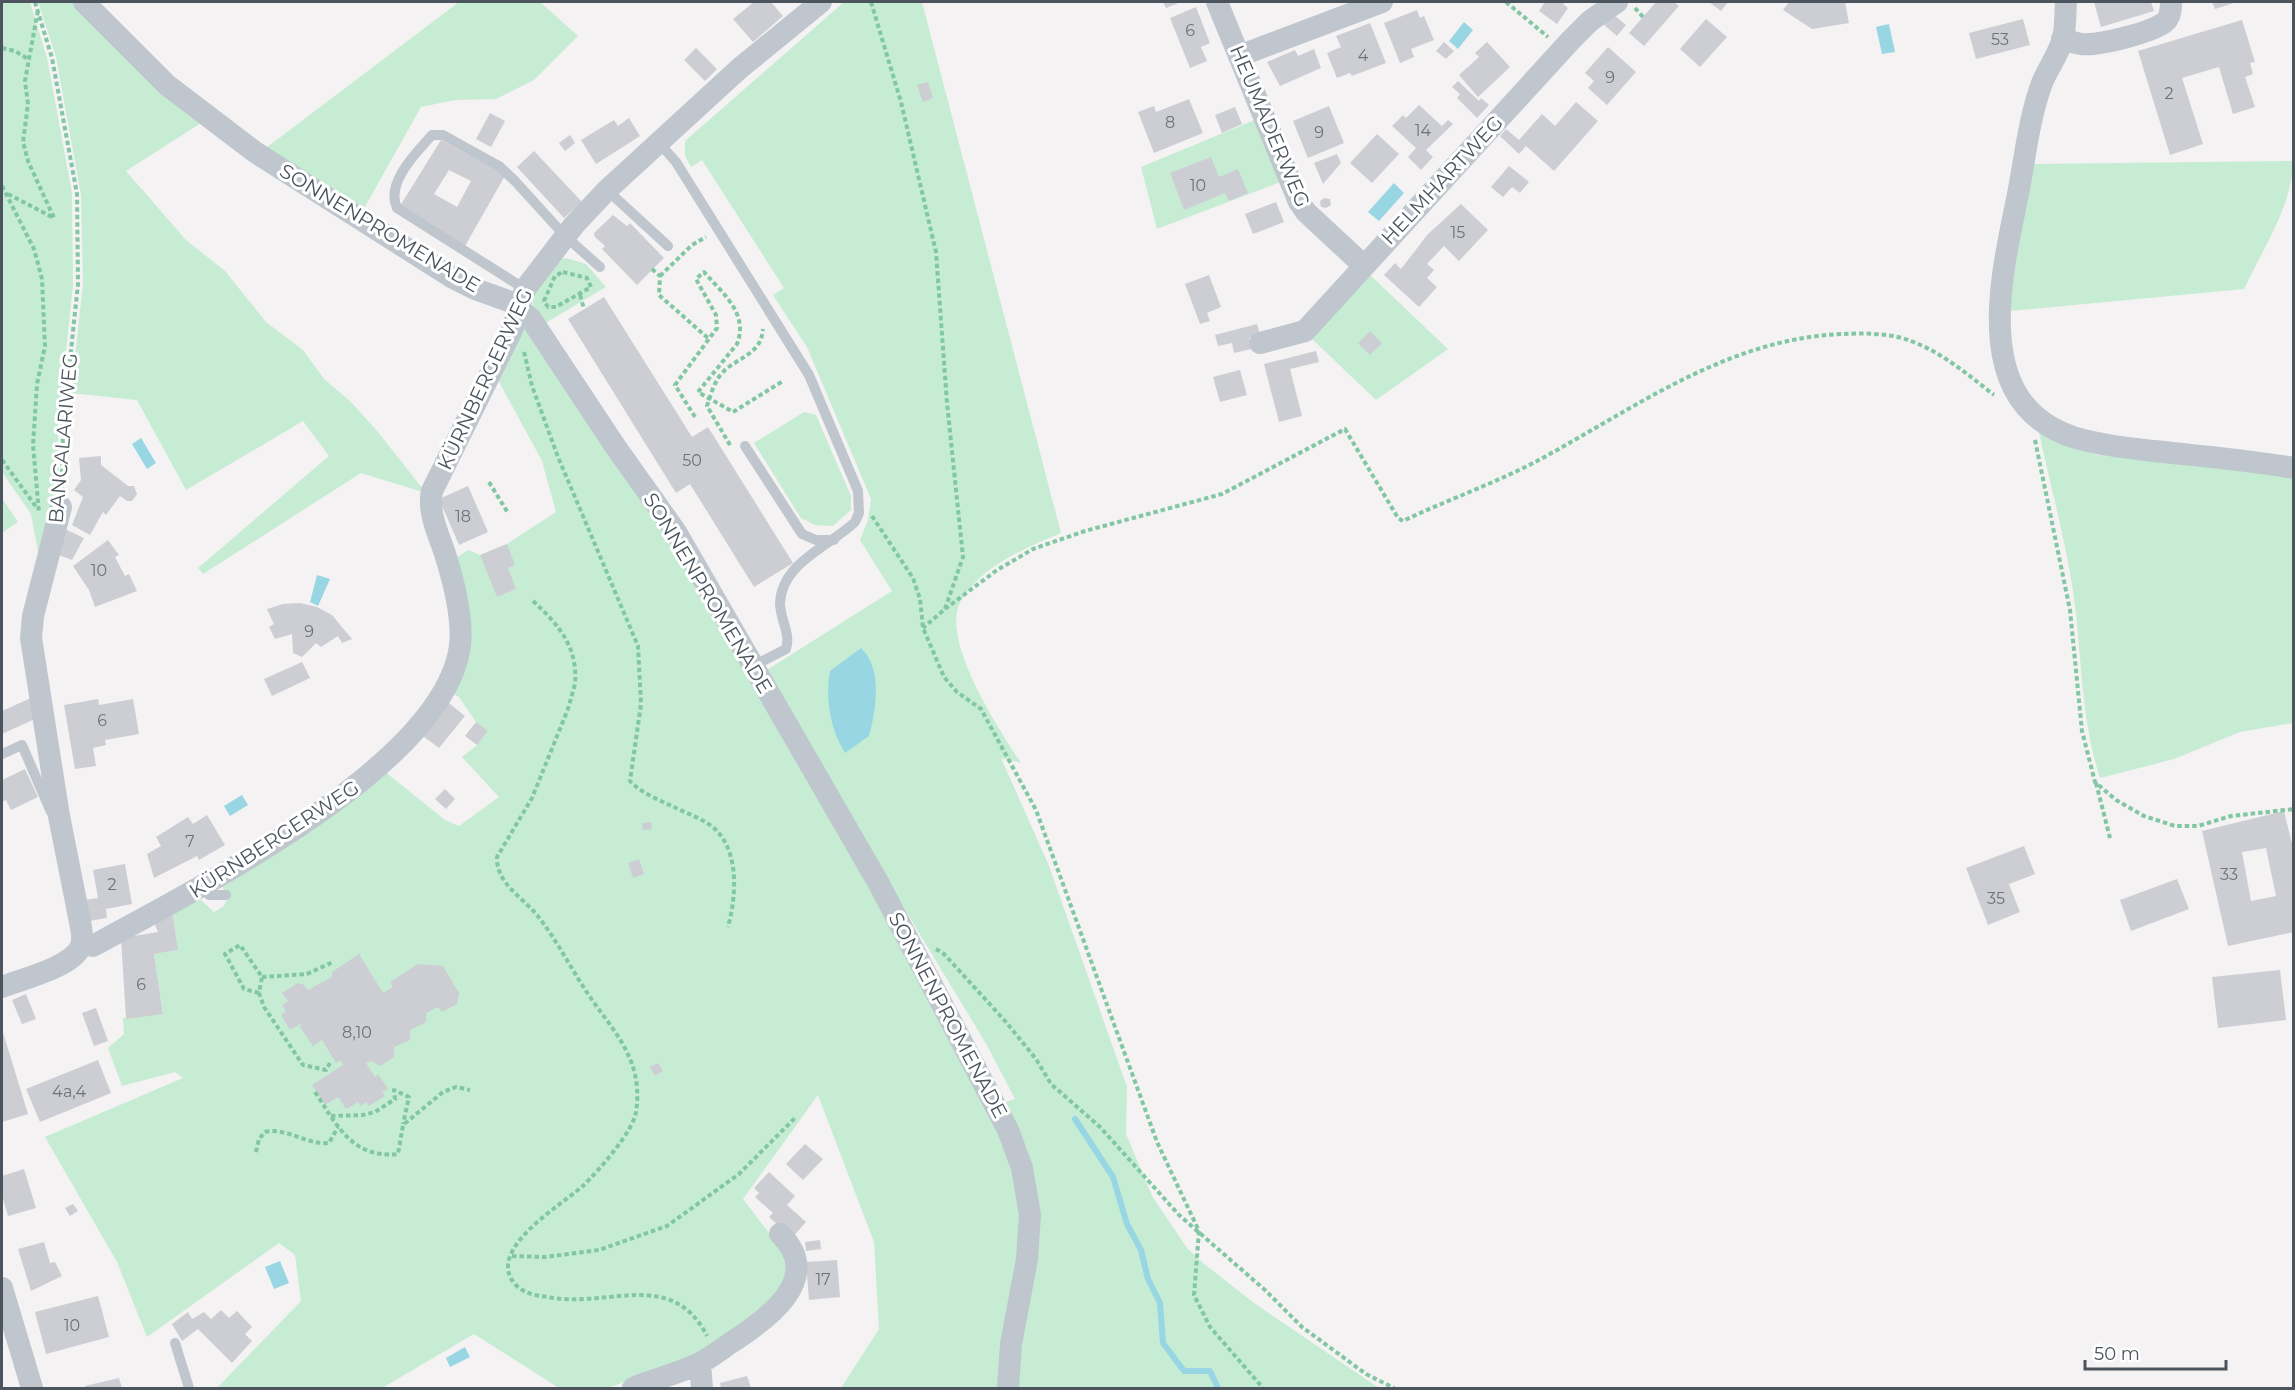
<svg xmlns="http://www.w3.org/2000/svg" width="2295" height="1390" font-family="Montserrat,sans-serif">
<rect width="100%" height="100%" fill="#f4f2f2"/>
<path fill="#c6ecd4" d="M2,2H30L47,58L72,193L73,285L58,427L59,485L53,525L41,567L31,514L2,472Z
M38,2H76L204,121L126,171L186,240L225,271L266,322L303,350L325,380L350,401L378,432L426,493L361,473L203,574L198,568L329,456L303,421L186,490L137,400L71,393L83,284L81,195L56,57Z
M459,2H540L578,36L534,80L496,99L455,100L421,107L362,212L262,151Z
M844,2H922L1061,533C1025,548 984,565 962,599C937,637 1000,730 1021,763L1001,758L1049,866L1127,1087L1126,1134L1152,1196L1187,1248L1203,1263L1254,1303L1379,1388H841L879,1329L874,1242L818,1095L743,1199L789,1259L778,1300L696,1356L608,1388H559L474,1334L382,1388H217L301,1301L295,1255L279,1243L147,1337L117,1262L45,1137L183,1078L175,1072L122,1086L108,1048L124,1034L123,1018L163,1013L154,954L178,950L172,910L201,900L214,912L224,906L227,899L221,882L384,771L445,820L459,826L499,797L462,757L477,745L487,731L476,722L459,697L455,695L447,697L456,558L468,550L480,555L507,544L556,512L542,461L497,378L524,323L655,512L994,1106L1015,1099L988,1047L762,673L892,591L860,540L868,520L871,499L807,347L773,295L784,288L702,160L691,167L685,156V141Z
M1257,119L1283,181L1157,229L1141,167Z
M2293,161C2293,205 2262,250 2244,289L2010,311L2012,287L2032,164Z
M566,258L586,264L606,287L542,325C521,296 540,285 558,259Z
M1369,274L1448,349L1376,400L1311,338Z
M804,412L816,415L851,496V510L833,526L815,525L801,518L754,443Z
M2039,432L2063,444L2097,455L2293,476V723L2240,732L2174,759L2100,778C2082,722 2082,664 2075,606C2068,548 2051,489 2039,432Z
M2,498L18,522L2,533Z"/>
<path fill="#98d6e4" d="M1464,22L1473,30L1458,49L1449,41Z
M1889,24L1895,52L1882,54L1876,27Z
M1394,183L1404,193L1379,221L1368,212Z
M141,438L156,463L147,469L132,444Z
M317,575L330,579L318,606L310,602Z
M861,648C883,668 876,710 869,736L845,753C830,729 825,698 830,671Z
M242,795L248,805L230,816L224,806Z
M280,1261L289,1283L274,1289L265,1267Z
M465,1347L470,1357L450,1367L446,1358Z"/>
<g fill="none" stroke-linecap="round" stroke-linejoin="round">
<path stroke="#98d6e4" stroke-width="6" d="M1075,1119L1113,1177L1127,1224L1141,1250L1148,1279L1160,1303L1163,1343L1184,1371H1210L1218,1388"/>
</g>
<path fill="#cdced4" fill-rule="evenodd" d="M754,2H771L783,16L753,42L733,19Z
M1163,2H1181L1166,8Z
M1545,2H1567L1563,4L1568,8L1557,24L1539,11Z
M1656,2H1674L1679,6L1644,46L1629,33Z
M1709,2H1728L1721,11Z
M1789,2H1845L1849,23L1812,29L1783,10Z
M2094,2H2151L2154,11L2101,27Z
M2212,2H2237L2215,9Z
M1196,7L1210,43L1201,47L1207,61L1190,68L1170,18Z
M1417,10L1420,18L1424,16L1434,40L1411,49L1414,57L1400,63L1384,23Z
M1613,14L1626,25L1617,36L1604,25Z
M1706,19L1727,37L1700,67L1680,49Z
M2023,19L2030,45L1976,59L1969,33Z
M2242,20L2255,62L2250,63L2253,74L2245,77L2255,107L2233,114L2219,67L2182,78L2203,144L2170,155L2138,51Z
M1370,23L1386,63L1352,76L1350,73L1337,78L1327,53L1341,47L1336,36Z
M1444,42L1454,51L1446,59L1436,51Z
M1487,42L1510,67L1478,97L1459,75L1479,57L1475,53Z
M1608,47L1636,72L1607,105L1588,88L1594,81L1585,73Z
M696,48L717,69L705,81L684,60Z
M1314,49L1321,68L1280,86L1267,62L1295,50L1298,56Z
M1458,81L1479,101L1481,98L1489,105L1477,118L1457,98L1460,94L1452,87Z
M928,82L933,98L923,102L917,85Z
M1189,99L1203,133L1154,153L1138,112L1154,106L1156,112Z
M1576,102L1598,121L1554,171L1526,146L1519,154L1500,136L1506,129L1519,140L1542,114L1555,126Z
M1419,105L1442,126L1448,120L1453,124L1426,150L1433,157L1421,170L1408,157L1416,148L1392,126L1403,115L1406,118Z
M1329,106L1344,143L1308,158L1293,121Z
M1235,107L1242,124L1222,133L1215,115Z
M490,113L505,121L491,147L476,139Z
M629,118L640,136L596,164L581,140L614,120L618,126Z
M1377,134L1399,154L1372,183L1350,163Z
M570,135L575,143L565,151L559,143Z
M441,140L506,174L465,246L400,206ZM449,170L471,181L457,207L434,194Z
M534,151L582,202L564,218L517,167Z
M1337,154L1341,163L1323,184L1314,163Z
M1211,157L1219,177L1238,169L1248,193L1229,201L1225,193L1184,210L1170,173Z
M1509,166L1529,182L1520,193L1512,187L1503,197L1491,187Z
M1324,198L1330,199L1331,205L1326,208L1321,207L1320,201Z
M1276,202L1284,222L1253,234L1245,214Z
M1461,204L1488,230L1459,261L1444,246L1427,264L1434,270L1427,278L1437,287L1419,307L1384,275L1395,263L1401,269L1428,234Z
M613,215L627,226L630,223L664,258L637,285L602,249L605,246L595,237L594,233Z
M1209,275L1221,307L1207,313L1210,321L1200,324L1185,284Z
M604,297L692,437L708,427L793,563L754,587L690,484L676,493L568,319Z
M1257,324L1260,335L1249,338L1252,349L1234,353L1232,343L1218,346L1215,335Z
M1370,331L1382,343L1370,355L1358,343Z
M1316,351L1319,362L1290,369L1302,416L1279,422L1264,364Z
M1240,370L1247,395L1220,402L1213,377Z
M101,456V465L128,486H134L137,494L132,501H127L120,496L106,515L103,512L90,535L72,525L83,497L74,490L81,480L79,458Z
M468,486L488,532L459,545L439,499Z
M65,529L84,538L72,560L56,554Z
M108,540L119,555L115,557L125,576L129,574L137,591L95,607L89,590L73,566Z
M507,544L515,565L508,568L516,589L497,597L480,555Z
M283,604L300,603L317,607L332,615L352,639L342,643L338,636L321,647L316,643L302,657L293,653L292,634L275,639L269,627L274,624L267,609Z
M302,662L310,678L272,696L264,679Z
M31,698L35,719L2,734V711Z
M98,699L99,705L133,699L139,734L105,740L106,745L93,748L96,766L75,769L64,705Z
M445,700L465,716L439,748L419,733Z
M476,722L488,731L477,745L465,736Z
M25,769L38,797L11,810L6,800L2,802V780Z
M445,789L455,799L446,809L435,799Z
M2284,811L2294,852V932L2228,946L2202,831ZM2266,848L2276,896L2251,901L2242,852Z
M207,815L225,845L199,860L197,856L154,878L147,854L161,846L156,837L188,817L193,824Z
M651,822L652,829L643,830L642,823Z
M2024,846L2035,874L2009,884L2020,912L1988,925L1966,868Z
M639,859L644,874L633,878L628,863Z
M125,864L132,904L106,909L107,918L89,921L85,900L98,898L93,870Z
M2177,879L2189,909L2131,931L2120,900Z
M172,910L178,950L154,954L163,1014L126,1019L121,938L158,932L153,920Z
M359,954L383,993L393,987L390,982L418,964L443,966L459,993L457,1004L442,1012L438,1007L426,1013V1022L410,1030V1040L394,1047V1057L380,1066L371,1061L366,1063L375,1077L378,1074L388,1089L382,1092L385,1096L369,1106L366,1102L361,1106L358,1102L346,1109L338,1097L325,1105L312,1085L343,1065L340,1060L336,1063L322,1040L313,1046L300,1027L302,1023L290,1030L281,1015L286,1011L282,1005L288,1001L282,993L298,983L304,985L308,990L332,977V972Z
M2280,970L2286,1020L2218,1028L2212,977Z
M26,994L36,1019L22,1024L12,1000Z
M96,1008L108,1041L94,1046L82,1013Z
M2,1029L28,1114L2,1122Z
M98,1060L111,1093L40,1122L26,1089Z
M658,1063L663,1071L655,1076L650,1067Z
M805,1144L823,1159L803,1180L786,1164Z
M24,1169L36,1208L8,1216L2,1195V1176Z
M769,1172L795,1196L787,1205L806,1222L792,1238L769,1217L773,1213L755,1197L759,1193L754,1188Z
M73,1204L78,1211L70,1216L65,1208Z
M820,1240L821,1249L806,1251L805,1242Z
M44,1242L50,1263L55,1262L62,1276L31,1291L18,1249Z
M837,1260L840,1297L809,1300L806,1262Z
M98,1296L109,1337L46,1354L35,1312Z
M221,1310L229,1318L237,1311L252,1327L245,1334L252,1341L232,1363L198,1329L182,1341L172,1324L188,1312L192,1319L204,1312L211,1319Z
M747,1376L751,1388H721L720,1383Z
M119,1378L122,1388H86L85,1386Z"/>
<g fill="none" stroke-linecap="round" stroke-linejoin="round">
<path stroke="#81c7a3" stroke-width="4" stroke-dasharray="4.5 3" stroke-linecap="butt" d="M35,2L52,58L77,194L78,284L63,426L62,490
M871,2L901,102L936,252L947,403L963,557L945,609L923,628
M1506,2L1548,37
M1635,8L1643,17
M2,48L15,51L28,59
M2,186L34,249L42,279L45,346L37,384L33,445L39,513
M8,194L54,218L28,161L23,142L28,104L25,81L38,10
M652,269L660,276L659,295L709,339
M563,272L587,278L591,287L556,307H548L544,301L555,276Z
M660,276L692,245L706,237
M580,295L584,309
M524,352L532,386L558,457L638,646L641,704L630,781C641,793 659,800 674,807C688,814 704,819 715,829C740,853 736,897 728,927
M695,417L675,385L717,328L716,315L696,279L704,272C722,293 749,313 737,344L698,392L733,412L783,381
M2035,440L2070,610L2082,731L2095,782L2116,800L2144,816L2175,826H2198L2231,816L2294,809
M730,445L707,406C711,395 714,381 723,372C738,357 761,355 763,329
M2,460L37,508
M489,482L508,513
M872,516L913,578L920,599L923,628L944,677L957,692L981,709L1036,810L1157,1142L1199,1231L1194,1295L1210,1327L1263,1388
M533,601C559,625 578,647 575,684L568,709L532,798L497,857C496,883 522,897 537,915C556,939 569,965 586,991C600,1013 620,1034 630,1059C637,1075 639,1095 636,1112C633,1132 598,1171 584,1185C565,1203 479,1252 518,1287C526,1294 538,1296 548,1297C606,1309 672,1267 707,1336
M945,609L997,570L1033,549L1085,531L1222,494L1345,429L1398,518L1403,521C1451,498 1502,481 1548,455C1642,403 1732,338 1843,334C1864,333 1891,333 1911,341C1943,353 1967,374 1994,395
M2096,783L2110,838
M936,949L944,954L1006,1022L1036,1059L1051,1084L1100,1127L1179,1215L1265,1290L1302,1327L1366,1374L1394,1388
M262,977L307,974L333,962
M259,993L244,989L225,954L240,945L262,977L259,993L264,1007L303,1065L326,1070L330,1063
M315,1092C337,1125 352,1159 398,1154L403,1125L443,1092L456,1087L470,1090
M331,1116L363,1115L375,1112L395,1099L394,1090L409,1097L403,1124
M256,1152L259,1139L265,1132C286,1127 306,1145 329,1143L338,1127
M512,1256L545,1257L599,1250L667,1226L739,1174L795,1118"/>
<path stroke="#bfc6cd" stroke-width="10" d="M660,144L676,162L809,375L858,491L859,513L855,522C830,546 782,562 780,603C780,620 791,633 786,649L753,666
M607,190L668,246
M525,289L397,208C385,183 417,152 432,135H443L499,166L515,181L565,236L600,267
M745,446L802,534L816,540H834
M2,754L22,745L51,812
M203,886L209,895H226
M175,1343L189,1388"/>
<path stroke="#bfc6cd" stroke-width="22" d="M84,2L167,85L255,152L453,278L475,289L511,302L531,319L615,446L676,532L879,884L1008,1130L1022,1168L1030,1215L1027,1259L1011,1344L1008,1388
M1217,2L1299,202L1306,212L1363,265
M2066,2C2065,13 2066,26 2063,38C2059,54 2048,68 2042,83C2029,118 2025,158 2018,194C2002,274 1968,402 2073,437C2099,445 2127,448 2154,451C2200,456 2247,460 2294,468
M2062,39C2068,41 2075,43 2081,44C2097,46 2157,32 2167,20C2171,14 2171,8 2171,2
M1239,56L1382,2
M1260,343L1305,331L1571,40L1590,21L1617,2
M82,944L93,946C191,891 444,767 460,646C463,619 454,583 446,557C440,537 427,513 432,491L512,330L525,289L574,225L607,190L740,68L821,2
M2,987C22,979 73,967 81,946C83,940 82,933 81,927L59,816L31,638L33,616L61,507
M2,1288L32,1388
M700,1364L702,1388
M633,1388C654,1379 677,1374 698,1364C709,1359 719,1351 729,1344C765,1321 826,1279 780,1234"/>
</g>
<g text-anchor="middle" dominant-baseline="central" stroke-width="6" stroke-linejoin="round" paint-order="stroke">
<g font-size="16" fill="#6c737c">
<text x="1190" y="30">6</text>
<text x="2000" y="39">53</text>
<text x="1363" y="55">4</text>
<text x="1610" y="77">9</text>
<text x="2169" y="93">2</text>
<text x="1170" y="122">8</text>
<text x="1423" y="130">14</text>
<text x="1319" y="132">9</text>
<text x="1198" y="185">10</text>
<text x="1458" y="232">15</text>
<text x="692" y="460">50</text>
<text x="463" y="516">18</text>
<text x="99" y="570">10</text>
<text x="309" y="631">9</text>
<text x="102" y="720">6</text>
<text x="190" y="841">7</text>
<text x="2229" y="874">33</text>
<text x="112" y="884">2</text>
<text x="1996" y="898">35</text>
<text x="141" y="984">6</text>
<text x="357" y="1032">8,10</text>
<text x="69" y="1091">4a,4</text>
<text x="823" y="1279">17</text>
<text x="72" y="1325">10</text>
</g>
<g font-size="20" fill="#4c555e" stroke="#fff">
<text transform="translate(1270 126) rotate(67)">HEUMADERWEG</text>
<text transform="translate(1442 180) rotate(-47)">HELMHARTWEG</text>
<text transform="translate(380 228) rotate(31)">SONNENPROMENADE</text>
<text transform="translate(485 379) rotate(-65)">KÜRNBERGERWEG</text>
<text transform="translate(63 438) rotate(-85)">BANCALARIWEG</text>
<text transform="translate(708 593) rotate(59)">SONNENPROMENADE</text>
<text transform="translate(274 839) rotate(-33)">KÜRNBERGERWEG</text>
<text transform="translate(948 1015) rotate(62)">SONNENPROMENADE</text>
</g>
</g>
<rect width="2295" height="1390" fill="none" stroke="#4c555e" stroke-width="6"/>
<path d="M2085 1360v9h141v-9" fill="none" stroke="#4c555e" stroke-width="3"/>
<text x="2094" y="1360" font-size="18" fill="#4c555e" stroke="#ffffff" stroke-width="4.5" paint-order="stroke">50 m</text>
</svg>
